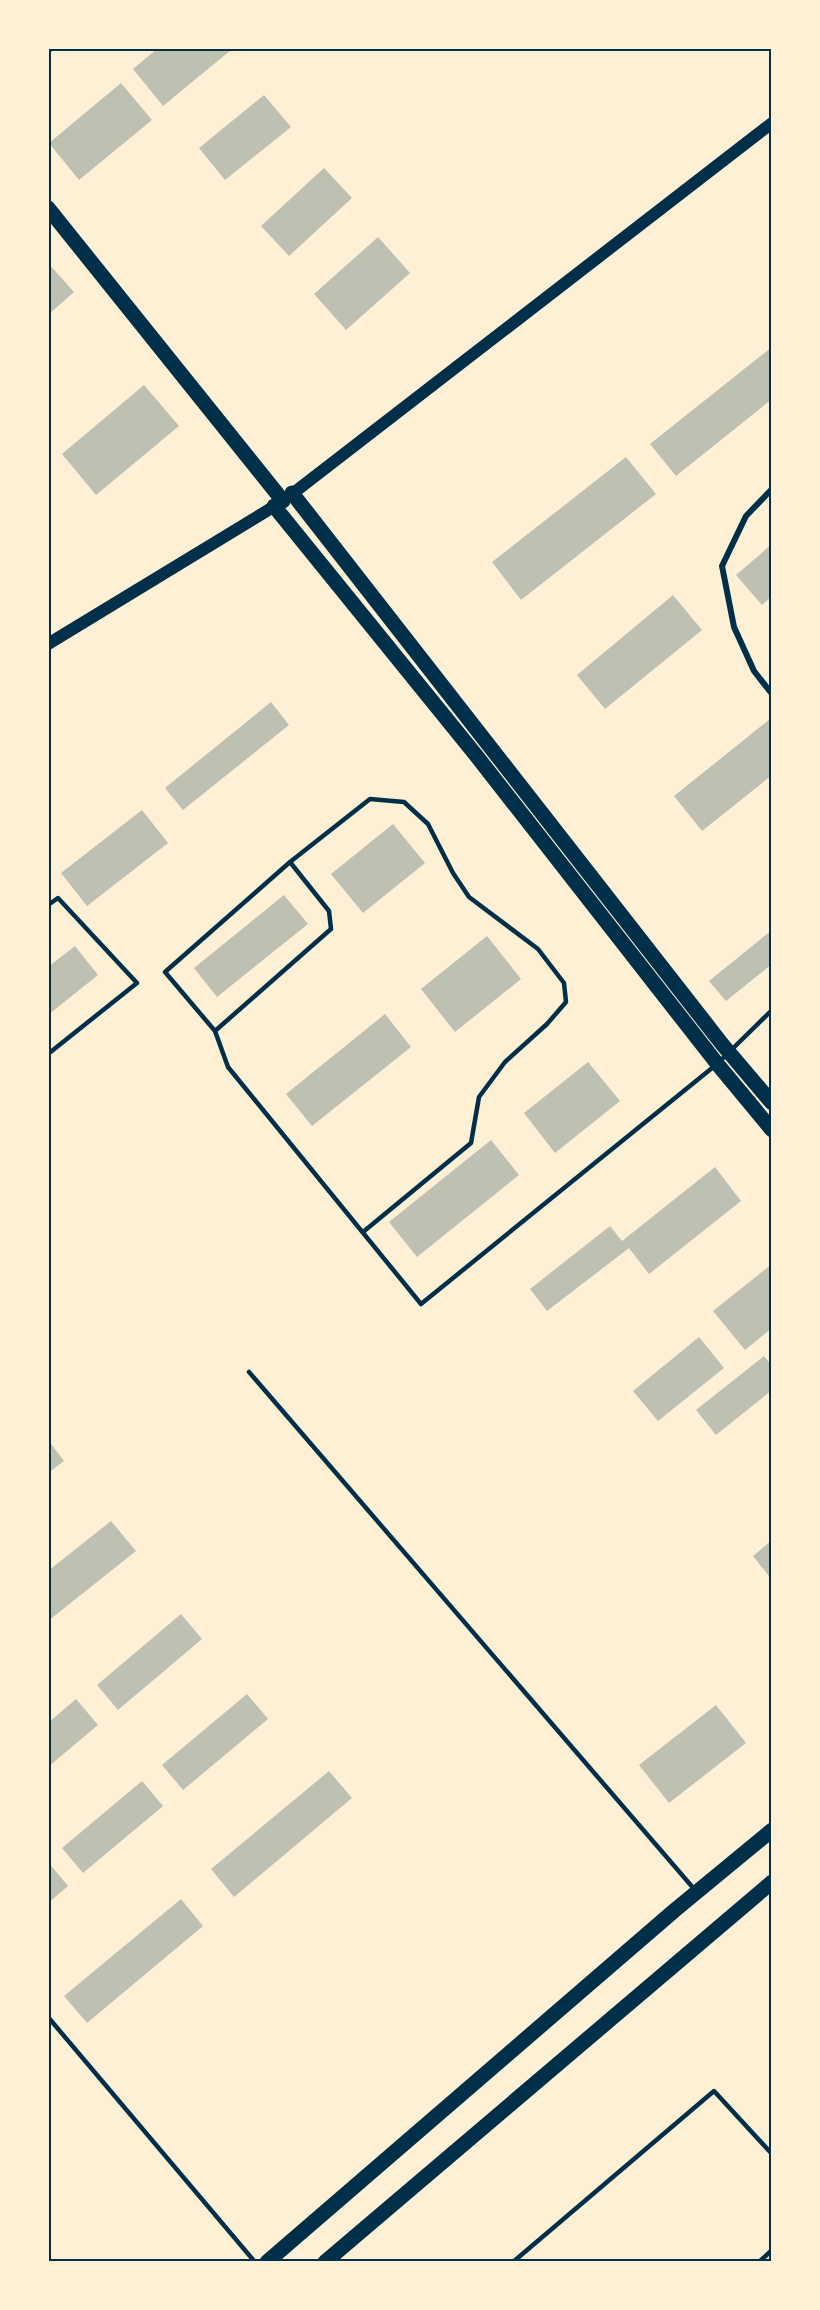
<svg xmlns="http://www.w3.org/2000/svg" width="820" height="2310" font-family="'Source Sans 3',sans-serif">
<rect width="100%" height="100%" fill="#fdf0d5"/>
<path fill="#bec0b2" d="M158,48H229L231,50L163,106L133,69Z
M121,83L152,120L79,180L49,143Z
M264,95L291,127L225,180L199,148Z
M324,168L352,198L289,256L261,226Z
M378,237L410,273L346,330L314,294Z
M48,263L74,292L48,315Z
M772,347V399L676,476L650,444Z
M144,385L179,426L96,495L62,454Z
M626,457L656,494L521,600L492,562Z
M772,544V596L762,605L736,575Z
M673,595L702,630L605,709L577,675Z
M271,702L289,725L183,810L165,788Z
M770,719L772,722V775L702,831L674,796Z
M142,810L168,843L87,906L61,873Z
M393,824L425,863L363,913L331,874Z
M284,895L308,924L217,997L194,968Z
M772,930V964L726,1001L709,981Z
M487,936L521,979L455,1032L421,989Z
M75,946L98,975L48,1015V967Z
M385,1014L411,1047L312,1126L286,1094Z
M588,1062L620,1101L555,1153L524,1113Z
M491,1140L519,1175L417,1257L389,1222Z
M715,1167L741,1201L649,1274L629,1248L547,1311L530,1289L610,1226L622,1241Z
M772,1264V1328L745,1350L713,1311Z
M699,1337L724,1368L658,1421L633,1391Z
M764,1356L772,1366V1390L716,1435L696,1410Z
M48,1440L64,1461L48,1473Z
M111,1521L136,1551L48,1621V1571Z
M772,1540V1580L753,1556Z
M181,1614L202,1639L118,1710L97,1685Z
M247,1694L268,1719L183,1790L162,1765Z
M76,1699L98,1725L48,1767V1723Z
M716,1705L746,1743L669,1803L639,1765Z
M329,1771L352,1798L234,1897L211,1869Z
M142,1781L163,1806L83,1873L62,1848Z
M48,1862L68,1886L48,1903Z
M181,1899L203,1926L87,2023L64,1996Z"/>
<g fill="none" stroke-linecap="round" stroke-linejoin="round">
<path stroke="#003049" stroke-width="4.5" d="M290,862L329,911L331,929L215,1031L228,1067L421,1304L717,1064L772,1010
M48,905L58,898L137,983L48,1054
M215,1031L165,972L290,862L370,799L404,802L428,824L453,873L469,897L538,949L564,983L566,1002L547,1024L505,1062L479,1097L471,1143L363,1232
M249,1372L695,1890
M48,2017L255,2262
M513,2262L714,2091L772,2154
M759,2262L772,2250"/>
<path stroke="#003049" stroke-width="6" d="M48,50L51,48
M772,489L746,516L722,566L734,627L754,671L772,694"/>
<path stroke="#003049" stroke-width="12" d="M48,644L283,501L772,123"/>
<path stroke="#003049" stroke-width="15" d="M48,208L283,501
M292,493L722,1044L772,1103
M274,506L475,754L719,1066L772,1130
M267,2262L675,1910L772,1830
M325,2262L772,1882"/>
</g>
<rect width="820" height="2310" fill="none" stroke="#fdf0d5" stroke-width="99"/>
<rect x="50" y="50" width="720" height="2210" fill="none" stroke="#003049" stroke-width="2"/>
</svg>
